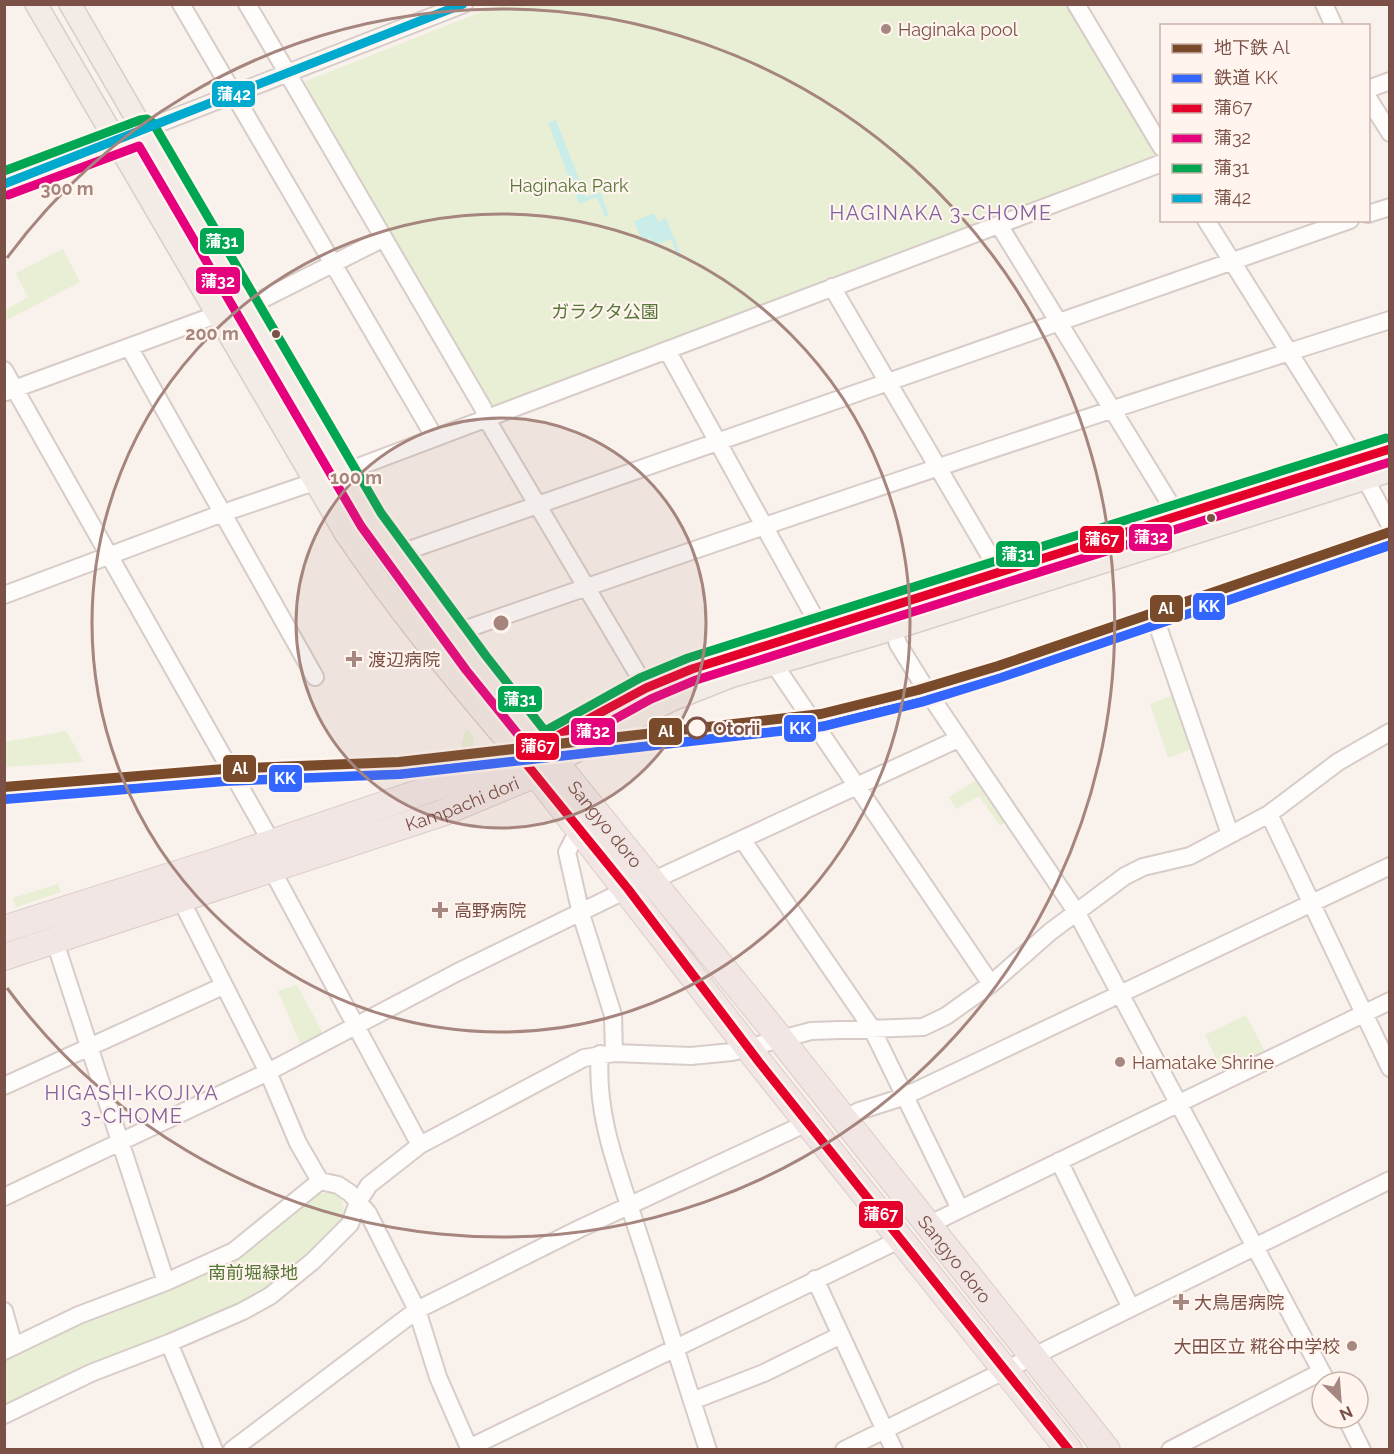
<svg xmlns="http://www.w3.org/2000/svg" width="1394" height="1454" font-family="Raleway,'Noto Sans JP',sans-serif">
<rect width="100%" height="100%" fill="#f9f1eb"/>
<path fill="#e9efd4" d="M499,5H1068L1156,156L1155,159L493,408L487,407L301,83Z
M63,249L80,282L5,321V310L28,297L16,273Z
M1172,696L1190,747L1189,750L1168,758L1150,704Z
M466,729C479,737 474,751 461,755L459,754Z
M66,731L84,762L5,767V742Z
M978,779L1008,820L1000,826L979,796L956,809L949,797Z
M58,884L61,892L16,907L13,898Z
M297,985L324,1035L301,1046L278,991Z
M1246,1015L1266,1053L1224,1074L1205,1035Z
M320,1193H334C346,1201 346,1211 340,1223L267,1291L5,1407V1357L126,1306Z"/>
<path fill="#cbedea" d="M556,120L586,197L600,192L609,215L605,217L597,197L579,204L548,123Z
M654,213L658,222L666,218L682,257L678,258L671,239L654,246L650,238L642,241L634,221Z"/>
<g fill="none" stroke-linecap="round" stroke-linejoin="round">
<g stroke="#d8ccc8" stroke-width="20">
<path id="minor" d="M181,4L435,438
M247,4L483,408L486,418L646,688
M1076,4L1162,148
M1324,4L1334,26
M1368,89L1390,81
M1368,98L1390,133
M4,184L464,4
M1368,214L1390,207
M1206,220L1348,446L1390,525
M999,225L1177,515
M832,287L1000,573
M245,308L384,238
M129,347L315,677
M667,350L821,629
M4,370L272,843
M6,392L216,315
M395,555L1350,220
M4,595L223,513L358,467L1162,163
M887,609L898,644L927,691L1077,913L1327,1382
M1156,621L1230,834
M458,638L472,627C776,521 1082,417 1390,320
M774,664L991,984
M1269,814L1390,1068
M579,829L567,852L581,914L613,1015L614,1053
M742,839L871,1027L960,1209
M272,870L420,1145
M654,880L958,739
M181,900L268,1072L298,1143L320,1181
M55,942L166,1282
M600,1054C595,1113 617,1168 635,1223C660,1298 683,1374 708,1450
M4,1086L223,986
M843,1120L859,1111L903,1097L1390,866
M1059,1161L1130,1306
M4,1197L268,1072L456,973L628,889
M928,1225L1390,1001
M815,1279L894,1450
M4,1311L14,1346
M169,1343L214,1450
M4,1351L79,1315L166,1282L234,1251L320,1181L338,1185L350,1193L368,1213L417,1310L438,1377L470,1450
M692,1401L764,1373L841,1335
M4,1415L91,1373L169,1343L243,1311L270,1296L313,1261L350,1224L358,1202L369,1185L420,1145L584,1058L614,1053L691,1056L732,1052L811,1031L923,1027L946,1016L991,984L1050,932L1125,876L1143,867L1190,856L1269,814L1338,762L1390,732
M1346,1418L1362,1450
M469,1448L901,1239
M232,1450L417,1310L581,1228L809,1122
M844,1450L1390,1180
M1170,1450L1321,1372"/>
</g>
<g stroke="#dacdc8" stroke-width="24">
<path id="major" d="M36,4L345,533C402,617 468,697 536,774L630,721L672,700L730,677L874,635L1390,471
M70,4L354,494L406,570L542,746L646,688L692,669L1390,449"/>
</g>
<g stroke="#dacdc8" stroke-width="28">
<g id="highway">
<path id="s1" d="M4,929L221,860L489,769L542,746L771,1027L1107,1450"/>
<path id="s2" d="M4,957L442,813L536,774L759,1062L1069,1450"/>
</g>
</g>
<use href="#minor" stroke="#fefdfc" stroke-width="16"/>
<use href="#major" stroke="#f3ebe5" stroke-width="21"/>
<use href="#highway" stroke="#f2e6e4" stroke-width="26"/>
<g stroke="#fff5ee" stroke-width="14">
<path id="bus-1" d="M1069,1450L759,1062L628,889L520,756L646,688L692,669L1390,449"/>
</g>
<g stroke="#fff5ee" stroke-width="14">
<path id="bus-2" d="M8,195L139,146L361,526L466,670L533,753L540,758L548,756L651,699L696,680L1390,462"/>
</g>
<g stroke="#fff5ee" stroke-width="14">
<path id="bus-3" d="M4,171L140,120L147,119L153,123L381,513L486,656L545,731L640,678L688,658L1386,438"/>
</g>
<g stroke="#fff5ee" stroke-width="14">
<path id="bus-4" d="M4,184L463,4"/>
</g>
<use href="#bus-1" stroke="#e4002b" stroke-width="9"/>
<use href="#bus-2" stroke="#e5007d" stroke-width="9"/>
<use href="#bus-3" stroke="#00a651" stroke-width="9"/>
<use href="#bus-4" stroke="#00a9ce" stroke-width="9"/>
<g stroke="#fff5ee" stroke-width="15">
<path id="rail-1" d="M5,799L225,781L400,774L824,726L921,702L1001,677L1390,545"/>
</g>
<use href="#rail-1" stroke="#36f" stroke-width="10"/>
<g stroke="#fff5ee" stroke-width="15">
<path id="metro-1" d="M4,787L224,769L399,762L821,714L918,690L998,666L1390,532"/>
</g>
<use href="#metro-1" stroke="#7a4b2a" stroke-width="10"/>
</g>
<circle cx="501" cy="623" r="205" fill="#a5857d" fill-opacity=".12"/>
<g fill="none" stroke="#a5857d" stroke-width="3">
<circle cx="501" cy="623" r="205"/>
<circle cx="501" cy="623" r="409"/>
<path d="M7 258A614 614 0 1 1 7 988"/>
</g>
<g fill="#a78880" stroke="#fff5ee" stroke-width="2">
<circle cx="886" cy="29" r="6"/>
<path d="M351 650h6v6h6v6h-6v6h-6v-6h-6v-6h6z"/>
<path d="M437 901h6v6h6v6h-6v6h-6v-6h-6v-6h6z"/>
<circle cx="1120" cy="1062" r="6"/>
<path d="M1178 1293h6v6h6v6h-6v6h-6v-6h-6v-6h6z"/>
<circle cx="1352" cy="1346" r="6"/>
</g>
<g fill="#7b5047" stroke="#fff5ee" stroke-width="2">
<circle cx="276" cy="334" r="5"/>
<circle cx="1211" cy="518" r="5"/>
</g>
<circle fill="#fff5ee" stroke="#7b5047" stroke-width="3" cx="697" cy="728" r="10"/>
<g text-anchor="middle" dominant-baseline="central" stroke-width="4.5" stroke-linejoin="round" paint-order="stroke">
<g font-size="18" fill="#7b5047" stroke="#fff5ee" text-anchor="start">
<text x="898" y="29">Haginaka pool</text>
<text x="368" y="659">渡辺病院</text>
<text x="454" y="910">高野病院</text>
<text x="1132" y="1062">Hamatake Shrine</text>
<text x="1194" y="1302">大鳥居病院</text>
<text x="1340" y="1346" text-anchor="end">大田区立 糀谷中学校</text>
</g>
<g font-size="18" fill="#567638" stroke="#fff5ee">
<text x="569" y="185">Haginaka Park</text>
<text x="605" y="311">ガラクタ公園</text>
<text x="253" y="1272">南前堀緑地</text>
</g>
<g font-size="18" font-weight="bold" fill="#7b5047" stroke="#fff5ee" text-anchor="start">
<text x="713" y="728">Otorii</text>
</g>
<g font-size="18" fill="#7b5047" stroke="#fff5ee">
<text stroke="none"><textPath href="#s2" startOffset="483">Kampachi dori</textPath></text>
<text stroke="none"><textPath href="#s1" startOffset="669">Sangyo doro</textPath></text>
<text stroke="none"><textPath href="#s1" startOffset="1227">Sangyo doro</textPath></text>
</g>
<g font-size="20" letter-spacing="1.5" fill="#7f629f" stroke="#fff5ee">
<text x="941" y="213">HAGINAKA 3-CHOME</text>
<text x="132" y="1093">HIGASHI-KOJIYA<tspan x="132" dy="23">3-CHOME</tspan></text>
</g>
</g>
<circle cx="501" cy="623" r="9" fill="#a5857d" stroke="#fff5ee" stroke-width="3"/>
<g font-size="18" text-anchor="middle" font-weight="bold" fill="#a5857d" stroke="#fff5ee" stroke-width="4.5" stroke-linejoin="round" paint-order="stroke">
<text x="67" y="195">300 m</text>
<text x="212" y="340">200 m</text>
<text x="356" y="484">100 m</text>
</g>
<g stroke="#fff5ee" stroke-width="2">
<rect x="211" y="80" width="45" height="28" rx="6" fill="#00a9ce"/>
<rect x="199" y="227" width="46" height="28" rx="6" fill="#00a651"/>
<rect x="195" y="266" width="46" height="29" rx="6" fill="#e5007d"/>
<rect x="1128" y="523" width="45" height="29" rx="6" fill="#e5007d"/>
<rect x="1079" y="525" width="46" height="29" rx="6" fill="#e4002b"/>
<rect x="995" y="540" width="46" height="28" rx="6" fill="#00a651"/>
<rect x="1192" y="592" width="34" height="29" rx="6" fill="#36f"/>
<rect x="1149" y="594" width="35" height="29" rx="6" fill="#7a4b2a"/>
<rect x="497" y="685" width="46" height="28" rx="6" fill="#00a651"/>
<rect x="783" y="714" width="34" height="29" rx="6" fill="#36f"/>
<rect x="570" y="717" width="46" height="29" rx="6" fill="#e5007d"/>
<rect x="648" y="717" width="35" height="29" rx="6" fill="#7a4b2a"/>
<rect x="515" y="732" width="45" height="29" rx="6" fill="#e4002b"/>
<rect x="222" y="754" width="35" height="29" rx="6" fill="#7a4b2a"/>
<rect x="268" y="764" width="35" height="29" rx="6" fill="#36f"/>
<rect x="858" y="1200" width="46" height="29" rx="6" fill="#e4002b"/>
</g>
<g font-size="16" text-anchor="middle" font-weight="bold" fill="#fff">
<text x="234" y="100">蒲42</text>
<text x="222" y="247">蒲31</text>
<text x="218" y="287">蒲32</text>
<text x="1151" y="543">蒲32</text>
<text x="1102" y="545">蒲67</text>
<text x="1018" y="560">蒲31</text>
<text x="1209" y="612">KK</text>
<text x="1166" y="614">Al</text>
<text x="520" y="705">蒲31</text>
<text x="800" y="734">KK</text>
<text x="593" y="737">蒲32</text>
<text x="666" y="737">Al</text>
<text x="538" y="752">蒲67</text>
<text x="240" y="774">Al</text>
<text x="285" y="784">KK</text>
<text x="881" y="1220">蒲67</text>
</g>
<rect width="1394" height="1454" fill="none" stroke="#7b5047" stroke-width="12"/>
<rect x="1160" y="24" width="210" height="198" fill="#fff5ee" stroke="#cab3ab" stroke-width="1.5"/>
<rect x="1172" y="44" width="30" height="9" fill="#7a4b2a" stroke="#cab3ab" stroke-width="1.5"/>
<text x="1214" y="54" font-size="18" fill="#7b5047">地下鉄 Al</text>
<rect x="1172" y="74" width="30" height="9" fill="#3366ff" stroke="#cab3ab" stroke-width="1.5"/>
<text x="1214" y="84" font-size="18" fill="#7b5047">鉄道 KK</text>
<rect x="1172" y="104" width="30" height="9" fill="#e4002b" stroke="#cab3ab" stroke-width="1.5"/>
<text x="1214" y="114" font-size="18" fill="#7b5047">蒲67</text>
<rect x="1172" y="134" width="30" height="9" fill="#e5007d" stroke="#cab3ab" stroke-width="1.5"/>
<text x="1214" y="144" font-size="18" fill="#7b5047">蒲32</text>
<rect x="1172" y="164" width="30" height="9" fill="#00a651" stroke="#cab3ab" stroke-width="1.5"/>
<text x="1214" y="174" font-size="18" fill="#7b5047">蒲31</text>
<rect x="1172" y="194" width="30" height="9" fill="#00a9ce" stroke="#cab3ab" stroke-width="1.5"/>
<text x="1214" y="204" font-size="18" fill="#7b5047">蒲42</text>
<g transform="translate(1340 1400) rotate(155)"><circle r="28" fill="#fff5ee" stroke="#cab3ab" stroke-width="1.5"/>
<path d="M0-4.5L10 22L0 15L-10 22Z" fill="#a78880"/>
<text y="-9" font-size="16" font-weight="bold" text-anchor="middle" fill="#7b5047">N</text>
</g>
</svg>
